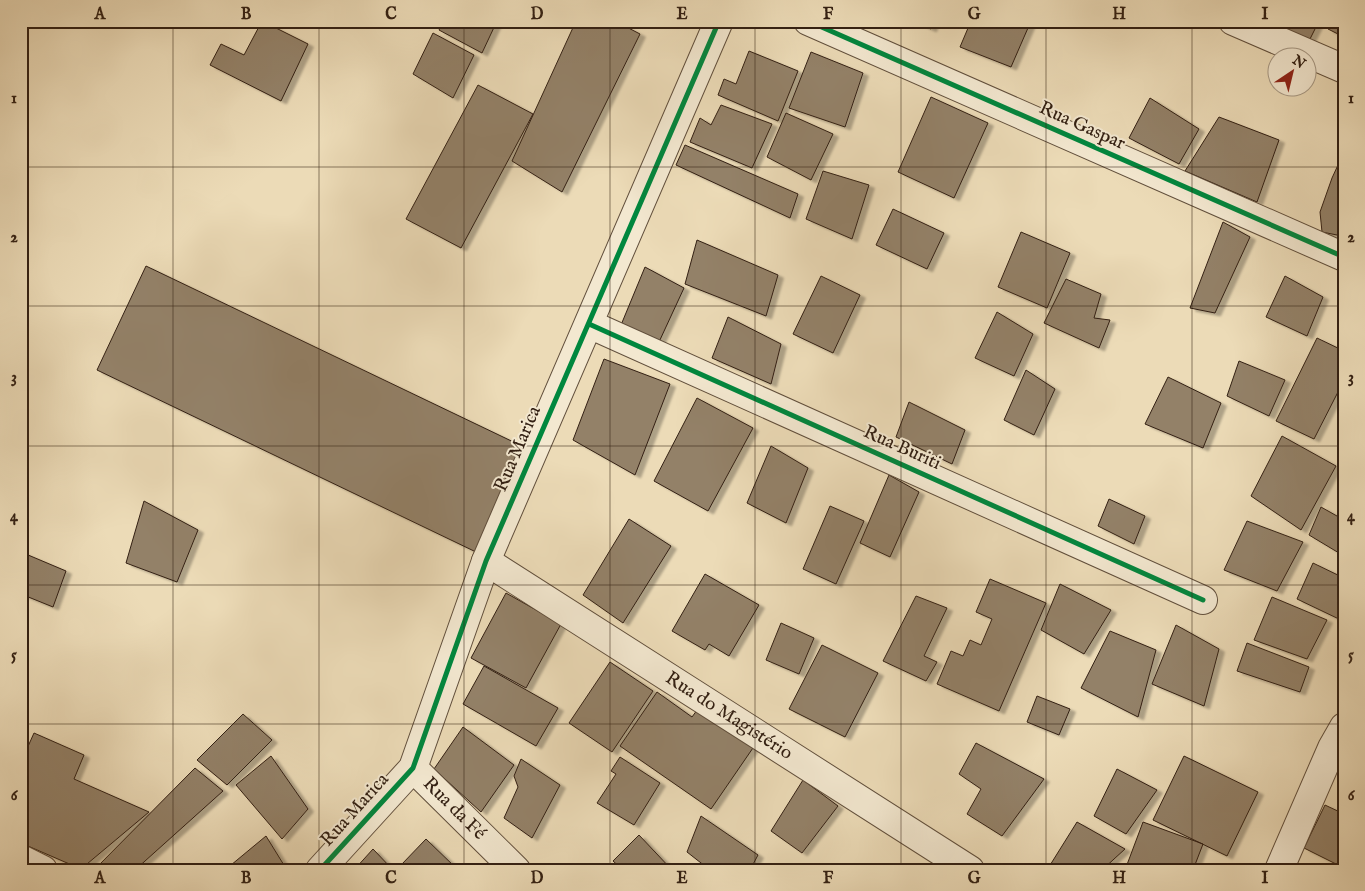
<svg xmlns="http://www.w3.org/2000/svg" width="1365" height="891" font-family="'IM FELL English',serif">
<defs>
<filter id="shadow"><feDropShadow dx="5.5" dy="3" stdDeviation="1" flood-color="#0004"/></filter>
</defs>
<rect width="100%" height="100%" fill="#ecdbb7"/>
<filter id="stains"><feTurbulence type="fractalNoise" baseFrequency=".004" numOctaves="4"/><feColorMatrix values="0 0 0 0 .2 0 0 0 0 .09 0 0 0 0 .02 0 0 0 .5 -.17"/></filter>
<radialGradient id="worn" r=".72"><stop offset=".6" stop-color="#630" stop-opacity="0"/><stop offset="1" stop-color="#630" stop-opacity=".3"/></radialGradient>
<path fill="#938168" stroke="#332013" filter="url(#shadow)" d="M262,21L308,44L281,101L210,65L221,44L244,55Z
M444,21H497L482,53L439,30Z
M576,21H615L640,34L562,192L512,161Z
M914,21H934L931,29Z
M971,21H1031L1011,67L960,47Z
M1270,21H1319L1309,41Z
M1331,21H1344V37L1328,29Z
M433,33L474,55L453,98L413,74Z
M749,51L798,71L778,121L718,95L724,79L736,84Z
M811,52L863,73L845,127L789,108Z
M478,85L533,114L461,248L406,219Z
M931,97L988,123L954,198L898,172Z
M1150,98L1199,129L1179,164L1129,138Z
M721,105L772,124L752,168L690,142L700,118L711,125Z
M786,113L833,134L811,180L767,157Z
M1219,117L1279,140L1257,202L1185,171Z
M685,145L798,194L790,218L676,165Z
M1344,152V234L1342,236L1322,232L1320,212L1332,178Z
M823,171L869,185L852,239L806,219Z
M893,209L944,233L927,269L876,245Z
M1223,222L1250,237L1215,313L1190,308Z
M1021,232L1070,253L1047,308L998,287Z
M697,240L778,275L766,316L685,284Z
M146,266L526,448L476,552L97,370Z
M645,267L684,288L659,342L621,325Z
M821,276L860,295L833,353L793,334Z
M1285,276L1323,297L1307,336L1266,317Z
M1066,279L1101,294L1094,318L1110,320L1099,348L1044,323Z
M997,312L1033,334L1014,376L975,358Z
M728,317L781,344L771,384L712,358Z
M1317,338L1344,351V395L1338,392L1314,439L1276,421Z
M604,359L670,384L635,475L573,440Z
M1239,361L1285,380L1269,416L1227,396Z
M1026,370L1055,389L1034,435L1004,420Z
M1168,377L1221,403L1203,448L1145,424Z
M697,398L753,428L708,511L654,481Z
M909,402L965,430L952,464L896,437Z
M1282,436L1336,466L1301,530L1251,496Z
M771,446L808,468L786,523L747,503Z
M889,475L919,492L890,557L860,543Z
M1109,499L1145,516L1134,544L1098,526Z
M144,501L198,530L177,582L126,563Z
M830,506L864,521L836,584L803,569Z
M1321,507L1344,520V556L1309,535Z
M629,519L671,546L623,623L583,595Z
M1247,521L1303,542L1277,591L1224,570Z
M21,552L66,571L53,607L21,594Z
M1313,563L1344,578V611L1341,620L1297,599Z
M705,574L759,605L729,656L709,644L705,650L672,631Z
M990,579L1046,603L999,711L937,684L951,651L963,656L970,640L981,645L992,619L976,612Z
M1060,584L1111,610L1084,654L1041,630Z
M506,593L561,624L526,688L471,658Z
M916,596L947,608L924,656L937,662L926,681L883,661Z
M1272,597L1327,620L1307,659L1254,640Z
M781,623L814,638L799,674L766,660Z
M1176,625L1219,649L1204,706L1152,684Z
M1110,631L1156,650L1138,717L1081,688Z
M1247,643L1309,667L1300,692L1237,671Z
M822,645L878,673L845,737L789,709Z
M610,662L653,691L612,752L569,723Z
M484,666L558,708L536,746L463,704Z
M657,692L692,717L700,706L755,745L711,809L620,746Z
M1037,696L1070,709L1059,735L1027,722Z
M243,714L272,740L227,785L197,760Z
M463,727L514,765L481,812L434,769Z
M34,733L84,755L74,779L149,812L81,869L21,843V762Z
M976,743L1044,779L1002,836L967,814L981,789L959,774Z
M271,756L308,809L282,839L236,785Z
M1184,756L1258,792L1227,856L1153,820Z
M620,757L660,783L634,825L597,803L616,774L611,771Z
M521,759L560,785L532,838L504,818L518,787L514,776Z
M195,768L223,791L135,870H94Z
M1117,769L1157,790L1126,834L1094,816Z
M803,780L838,806L802,853L771,831Z
M1325,805L1344,814V868L1304,848Z
M701,816L758,855L750,870H710L687,852Z
M1077,822L1125,849L1102,870H1047Z
M1143,822L1203,844L1193,870H1125Z
M639,835L672,870H623L613,861Z
M266,836L287,870H225Z
M426,839L456,868L455,870H407L402,864Z
M373,849L393,870H354Z
M468,864L473,870H462Z"/>
<g fill="none" stroke-linecap="round" stroke-linejoin="round">
<g stroke="#614f3c" stroke-width="30">
<g id="minor">
<path d="M808,21L1344,257"/>
<path d="M1233,21L1344,69"/>
<path d="M589,324L1203,600"/>
<path id="s1" d="M486,561L970,870"/>
<path id="s2" d="M413,768L516,870"/>
<path d="M21,859L43,870"/>
<path d="M320,870L413,768L486,561L719,21"/>
<path d="M1279,870L1332,748L1344,727"/>
</g>
</g>
<use href="#minor" stroke="#f3e8d0" stroke-width="28"/>
<g stroke="#f3e8d0" stroke-width="8">
<path id="cycleway" d="M808,21L1344,257
M589,324L1203,600
M320,870L413,768L486,561L719,21"/>
</g>
<use href="#cycleway" stroke="#00873e" stroke-width="5"/>
</g>
<path fill="none" stroke="#332013" stroke-width="1" stroke-opacity="0.55" d="M173,21V870M319,21V870M464,21V870M610,21V870M755,21V870M901,21V870M1046,21V870M1192,21V870M21,167H1344M21,306H1344M21,446H1344M21,585H1344M21,724H1344"/>
<g text-anchor="middle" dominant-baseline="central" stroke-width="4" stroke-linejoin="round" paint-order="stroke">
<g font-size="19" fill="#332013" stroke="#f3e8d0">
<text transform="translate(1082 126) rotate(24)">Rua Gaspar</text>
<text transform="translate(902 448) rotate(24)">Rua Buriti</text>
<text transform="translate(518 449) rotate(-67)">Rua Marica</text>
<text stroke="none"><textPath href="#s1" startOffset="288">Rua do Magistério</textPath></text>
<text stroke="none"><textPath href="#s2" startOffset="58">Rua da Fé</textPath></text>
<text transform="translate(355 810) rotate(-48)">Rua Marica</text>
</g>
</g>
<rect width="1365" height="891" fill="none" stroke="#ecdbb7" stroke-width="55"/>
<g transform="translate(1292 72) rotate(35)"><circle r="24" fill="#f3e8d0" stroke="#a69884"/>
<path d="M0-4L9 19L0 12L-9 19Z" fill="#8f2418"/>
<text y="-8" font-size="14" font-weight="bold" text-anchor="middle" fill="#332013">N</text>
</g>
<rect x="28" y="28" width="1310" height="836" fill="none" stroke="#332013" stroke-width="2"/>
<g font-size="16" text-anchor="middle" font-weight="bold" fill="#332013">
<text x="100" y="19">A</text>
<text x="246" y="19">B</text>
<text x="391" y="19">C</text>
<text x="537" y="19">D</text>
<text x="682" y="19">E</text>
<text x="828" y="19">F</text>
<text x="974" y="19">G</text>
<text x="1119" y="19">H</text>
<text x="1265" y="19">I</text>
<text x="14" y="103">1</text>
<text x="1351" y="103">1</text>
<text x="14" y="242">2</text>
<text x="1351" y="242">2</text>
<text x="14" y="382">3</text>
<text x="1351" y="382">3</text>
<text x="14" y="521">4</text>
<text x="1351" y="521">4</text>
<text x="14" y="660">5</text>
<text x="1351" y="660">5</text>
<text x="14" y="800">6</text>
<text x="1351" y="800">6</text>
<text x="100" y="883">A</text>
<text x="246" y="883">B</text>
<text x="391" y="883">C</text>
<text x="537" y="883">D</text>
<text x="682" y="883">E</text>
<text x="828" y="883">F</text>
<text x="974" y="883">G</text>
<text x="1119" y="883">H</text>
<text x="1265" y="883">I</text>
</g>
<rect width="100%" height="100%" filter="url(#stains)"/>
<rect width="100%" height="100%" fill="url(#worn)"/>
</svg>
